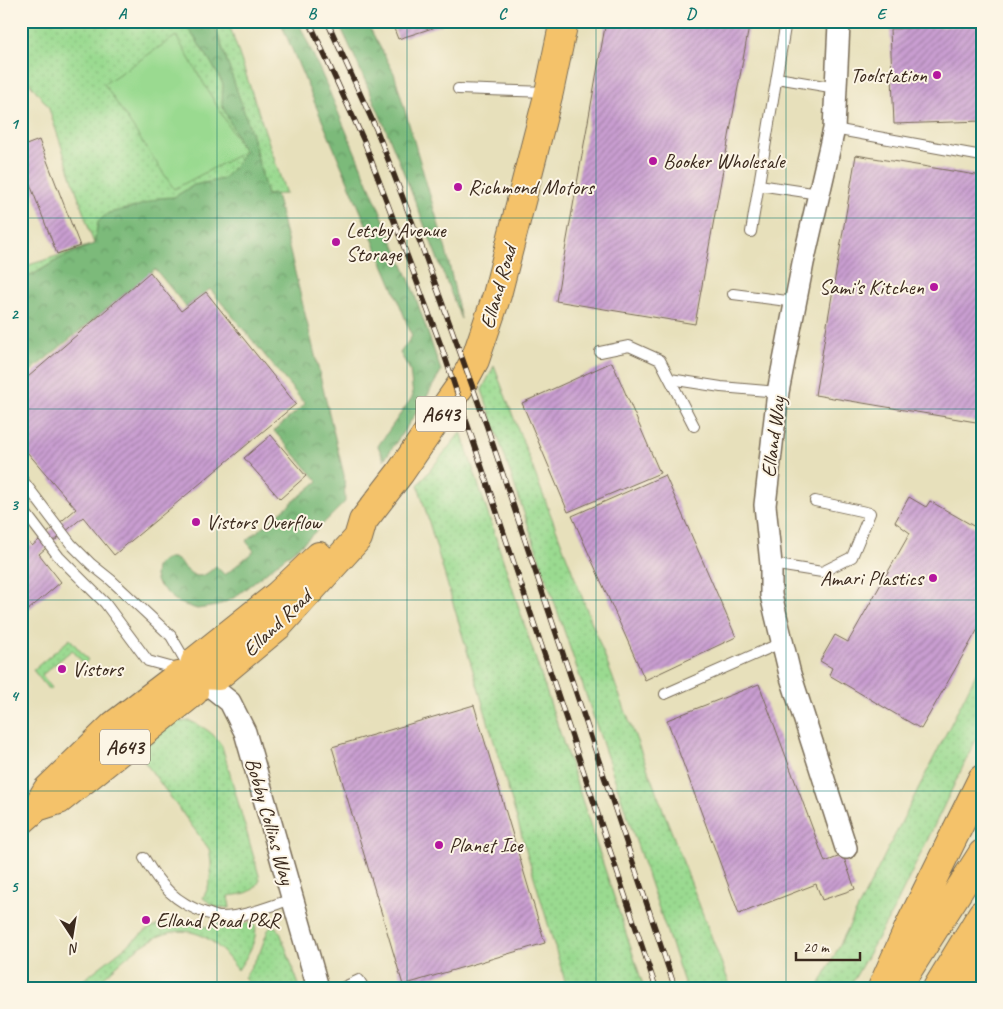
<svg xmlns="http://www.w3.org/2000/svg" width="1003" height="1009" font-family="Caveat,sans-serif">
<defs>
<pattern id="green-dots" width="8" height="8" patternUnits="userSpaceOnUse" patternTransform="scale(1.25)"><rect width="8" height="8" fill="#9ada90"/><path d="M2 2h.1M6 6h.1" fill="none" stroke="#86bb7c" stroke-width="1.8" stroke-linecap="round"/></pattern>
<pattern id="forest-crowns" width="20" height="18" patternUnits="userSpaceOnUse" patternTransform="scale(1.25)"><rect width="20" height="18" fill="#7bba7a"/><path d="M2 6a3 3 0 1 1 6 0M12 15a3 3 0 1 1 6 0" fill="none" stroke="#669763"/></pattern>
<pattern id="building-hatch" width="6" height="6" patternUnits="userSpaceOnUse" patternTransform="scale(1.25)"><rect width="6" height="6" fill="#c99ed1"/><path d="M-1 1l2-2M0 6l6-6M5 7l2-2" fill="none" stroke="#a481a9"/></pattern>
</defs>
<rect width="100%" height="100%" fill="#fcf5e5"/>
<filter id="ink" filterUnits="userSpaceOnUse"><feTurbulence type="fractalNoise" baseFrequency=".02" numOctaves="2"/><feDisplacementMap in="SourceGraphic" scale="10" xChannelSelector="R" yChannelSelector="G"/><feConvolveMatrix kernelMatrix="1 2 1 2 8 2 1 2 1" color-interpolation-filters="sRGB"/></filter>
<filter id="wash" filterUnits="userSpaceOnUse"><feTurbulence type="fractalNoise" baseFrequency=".0096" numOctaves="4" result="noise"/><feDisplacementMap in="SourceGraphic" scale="20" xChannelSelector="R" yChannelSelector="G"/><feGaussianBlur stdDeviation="1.12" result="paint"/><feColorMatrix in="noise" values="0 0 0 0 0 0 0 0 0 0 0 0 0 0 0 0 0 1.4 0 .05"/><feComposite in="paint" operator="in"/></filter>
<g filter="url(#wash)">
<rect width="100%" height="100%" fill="#e7e0bb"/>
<path fill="url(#green-dots)" stroke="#6a8257" d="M21,21H228L286,194L267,195L61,258L34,274L21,277V264L23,267L94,244L48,106L21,72Z
M494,366L731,988H686L482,390Z
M461,432L644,988H567L418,485Z
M70,639L88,660L84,664L72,650L42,675L52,688L49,690L33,670Z
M982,662V727L894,909L849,988H818Z
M190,721C205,728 213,732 222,746L260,879C255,894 242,894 228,896L230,908L215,907L203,898C212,882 213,867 209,849L135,749L175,722Z
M172,919L185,920L207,927L237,925L251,922L255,924C259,939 246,958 238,970C229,959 221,947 208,939C165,912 122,962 92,988H73L147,930Z
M272,926L276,927L280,932L300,988H253L244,978L260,952L268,930Z"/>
<path fill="url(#forest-crowns)" stroke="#5b724c" d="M186,21H212L216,29L252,135L267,195L276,194L344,475L345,502L308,539L235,597L217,606L197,609L179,603L171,597L157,583L155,576L156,567C178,542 182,576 199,576C206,576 211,570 216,566L225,575L254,551L246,541L318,481L274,431L305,404L210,289L186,307L155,269L21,379V277L34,274L61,258L94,244L98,222L108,213L135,207L159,198L174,197L194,185L223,179L237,164L244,152L222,105L223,84L209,59L189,30Z
M280,21H298L324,79L411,284L441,371L425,400L384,460L378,446L413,396L410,370L400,353L412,336L394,290Z
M338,21H366L394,73L446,250L461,319C422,219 384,118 338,21Z"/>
<path fill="#9ada90" stroke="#6a8257" d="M176,36L244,152L174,189L104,84Z"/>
<g id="blocks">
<path fill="url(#building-hatch)" d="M391,21H440L442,25L398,39Z
M606,21H750L695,324L556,301Z
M982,25V121L894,124L890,29Z
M39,140L80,246L57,254L21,161V147Z
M856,155L982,176V423L815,395Z
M150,272L181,311L206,292L296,404L114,555L83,517L39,554L61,582L21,616V532L32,546L76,509L21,445V383Z
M612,362L660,473L568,512L522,403Z
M271,435L306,476L280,499L244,458Z
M665,475L736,637L645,680L572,516Z
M909,497L926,507L930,501L982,531V622L921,729L829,675L832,668L820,661L835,635L848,642L910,533L895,522Z
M759,684L825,862L843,855L855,889L822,900L816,884L739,914L667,720Z
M474,705L545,943L403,985L332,747Z"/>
</g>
</g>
<g filter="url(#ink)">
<use href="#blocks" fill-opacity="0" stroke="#776a55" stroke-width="1"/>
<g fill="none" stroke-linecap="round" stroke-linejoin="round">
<g stroke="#776a55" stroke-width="12">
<path id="lane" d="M777,78L836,88
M458,89L548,92
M834,129L982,156
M759,185L819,194
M751,232L786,21
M733,294L795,302
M600,352L629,346L660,360L694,426
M670,379L721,387L778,392
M21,478L71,544L91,564L111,580L171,636L189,667
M21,507L59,557L105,603L148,661L181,670
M771,564L822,572L852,557L870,513L815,501
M665,694L783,642
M144,858C160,885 175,903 206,913C211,914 216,917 221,917C245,917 270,906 292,899
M342,988L359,980L364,988"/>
</g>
<g stroke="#776a55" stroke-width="24">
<path id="street" d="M838,21L839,24L834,129L803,263L778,392L765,505L771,564V595L790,674L846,848
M192,674L205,682L230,702L245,732L318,988"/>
</g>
<g stroke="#776a55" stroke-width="30">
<path id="primary" d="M37,807L47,790L114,725L178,676L192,674L218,676L278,626L358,538L363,521L400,473L439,416L463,382L475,360L497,295L549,92L564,21
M21,821L37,807L59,800L194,692L192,674L195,661L278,595L319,556"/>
</g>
<g stroke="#776a55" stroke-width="30">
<path id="highway" d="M899,984L982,854
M882,988L910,925L982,779
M937,988L982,914
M956,988L982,954"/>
</g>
<use href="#lane" stroke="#fff" stroke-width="10"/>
<use href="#street" stroke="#fff" stroke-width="21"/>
<use href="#primary" stroke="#f4c26a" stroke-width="28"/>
<use href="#highway" stroke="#f4c26a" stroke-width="28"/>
<g stroke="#3b2a1e" stroke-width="5.5">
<path id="rail" d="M309,21L364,141L443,351L656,988
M327,21L377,131L423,250L486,424L675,988"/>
</g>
<use href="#rail" stroke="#fcf5e5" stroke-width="4" stroke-dasharray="11" stroke-linecap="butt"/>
</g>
</g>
<path fill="none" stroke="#0f766e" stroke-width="1" stroke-opacity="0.55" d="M217,21V988M407,21V988M596,21V988M786,21V988M21,218H982M21,409H982M21,600H982M21,791H982"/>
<g fill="#b5179e" stroke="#fcf5e5" stroke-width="2">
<circle cx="937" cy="75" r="5"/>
<circle cx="653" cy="161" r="5"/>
<circle cx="458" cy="187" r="5"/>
<circle cx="336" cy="242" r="5"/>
<circle cx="934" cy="287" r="5"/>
<circle cx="196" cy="522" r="5"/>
<circle cx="933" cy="578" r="5"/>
<circle cx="62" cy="669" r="5"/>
<circle cx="439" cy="845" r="5"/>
<circle cx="146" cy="920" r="5"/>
</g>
<g text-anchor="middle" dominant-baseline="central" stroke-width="4" stroke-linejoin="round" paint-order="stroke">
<g fill="#fcf5e5" stroke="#75675a" stroke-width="1">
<rect x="416" y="396.5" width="50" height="35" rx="4"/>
<rect x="100" y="729.5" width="50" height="35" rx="4"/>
</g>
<g font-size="20" font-weight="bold" fill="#3b2a1e">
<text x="441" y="414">A643</text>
<text x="125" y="747">A643</text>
</g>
<g font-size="21" fill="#3b2a1e" stroke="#fcf5e5" text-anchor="start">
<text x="927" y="75" text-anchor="end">Toolstation</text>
<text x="663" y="161">Booker Wholesale</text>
<text x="468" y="187">Richmond Motors</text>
<text x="346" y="230">Letsby Avenue<tspan x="346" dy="24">Storage</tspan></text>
<text x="924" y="287" text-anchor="end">Sami's Kitchen</text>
<text x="206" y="522">Vistors Overflow</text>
<text x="923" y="578" text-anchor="end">Amari Plastics</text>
<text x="72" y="669">Vistors</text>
<text x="449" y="845">Planet Ice</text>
<text x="156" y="920">Elland Road P&amp;R</text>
</g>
<g font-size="21" fill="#3b2a1e" stroke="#fcf5e5">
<text transform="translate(498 287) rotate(-74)">Elland Road</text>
<text transform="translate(773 437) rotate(-83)">Elland Way</text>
<text transform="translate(277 623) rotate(-44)">Elland Road</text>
<text transform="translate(270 821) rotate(74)">Bobby Collins Way</text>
</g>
</g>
<rect width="1003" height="1009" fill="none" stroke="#fcf5e5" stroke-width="55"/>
<g transform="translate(72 936) rotate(168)" stroke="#fcf5e5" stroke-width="4" paint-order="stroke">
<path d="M0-4L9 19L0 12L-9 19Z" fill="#3b2a1e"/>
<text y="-8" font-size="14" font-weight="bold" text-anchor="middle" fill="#3b2a1e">N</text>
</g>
<path d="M796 952v8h64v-8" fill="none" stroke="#3b2a1e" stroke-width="2.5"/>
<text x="803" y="952" font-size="15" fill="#3b2a1e" stroke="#fcf5e5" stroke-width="4" paint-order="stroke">20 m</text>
<rect x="28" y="28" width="948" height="954" fill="none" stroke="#0f766e" stroke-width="2"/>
<g font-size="16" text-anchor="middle" font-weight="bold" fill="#0f766e">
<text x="122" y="19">A</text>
<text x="312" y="19">B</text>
<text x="502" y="19">C</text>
<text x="691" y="19">D</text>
<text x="881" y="19">E</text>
<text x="14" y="129">1</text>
<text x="14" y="319">2</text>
<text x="14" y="510">3</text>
<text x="14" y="701">4</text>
<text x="14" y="892">5</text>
</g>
</svg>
